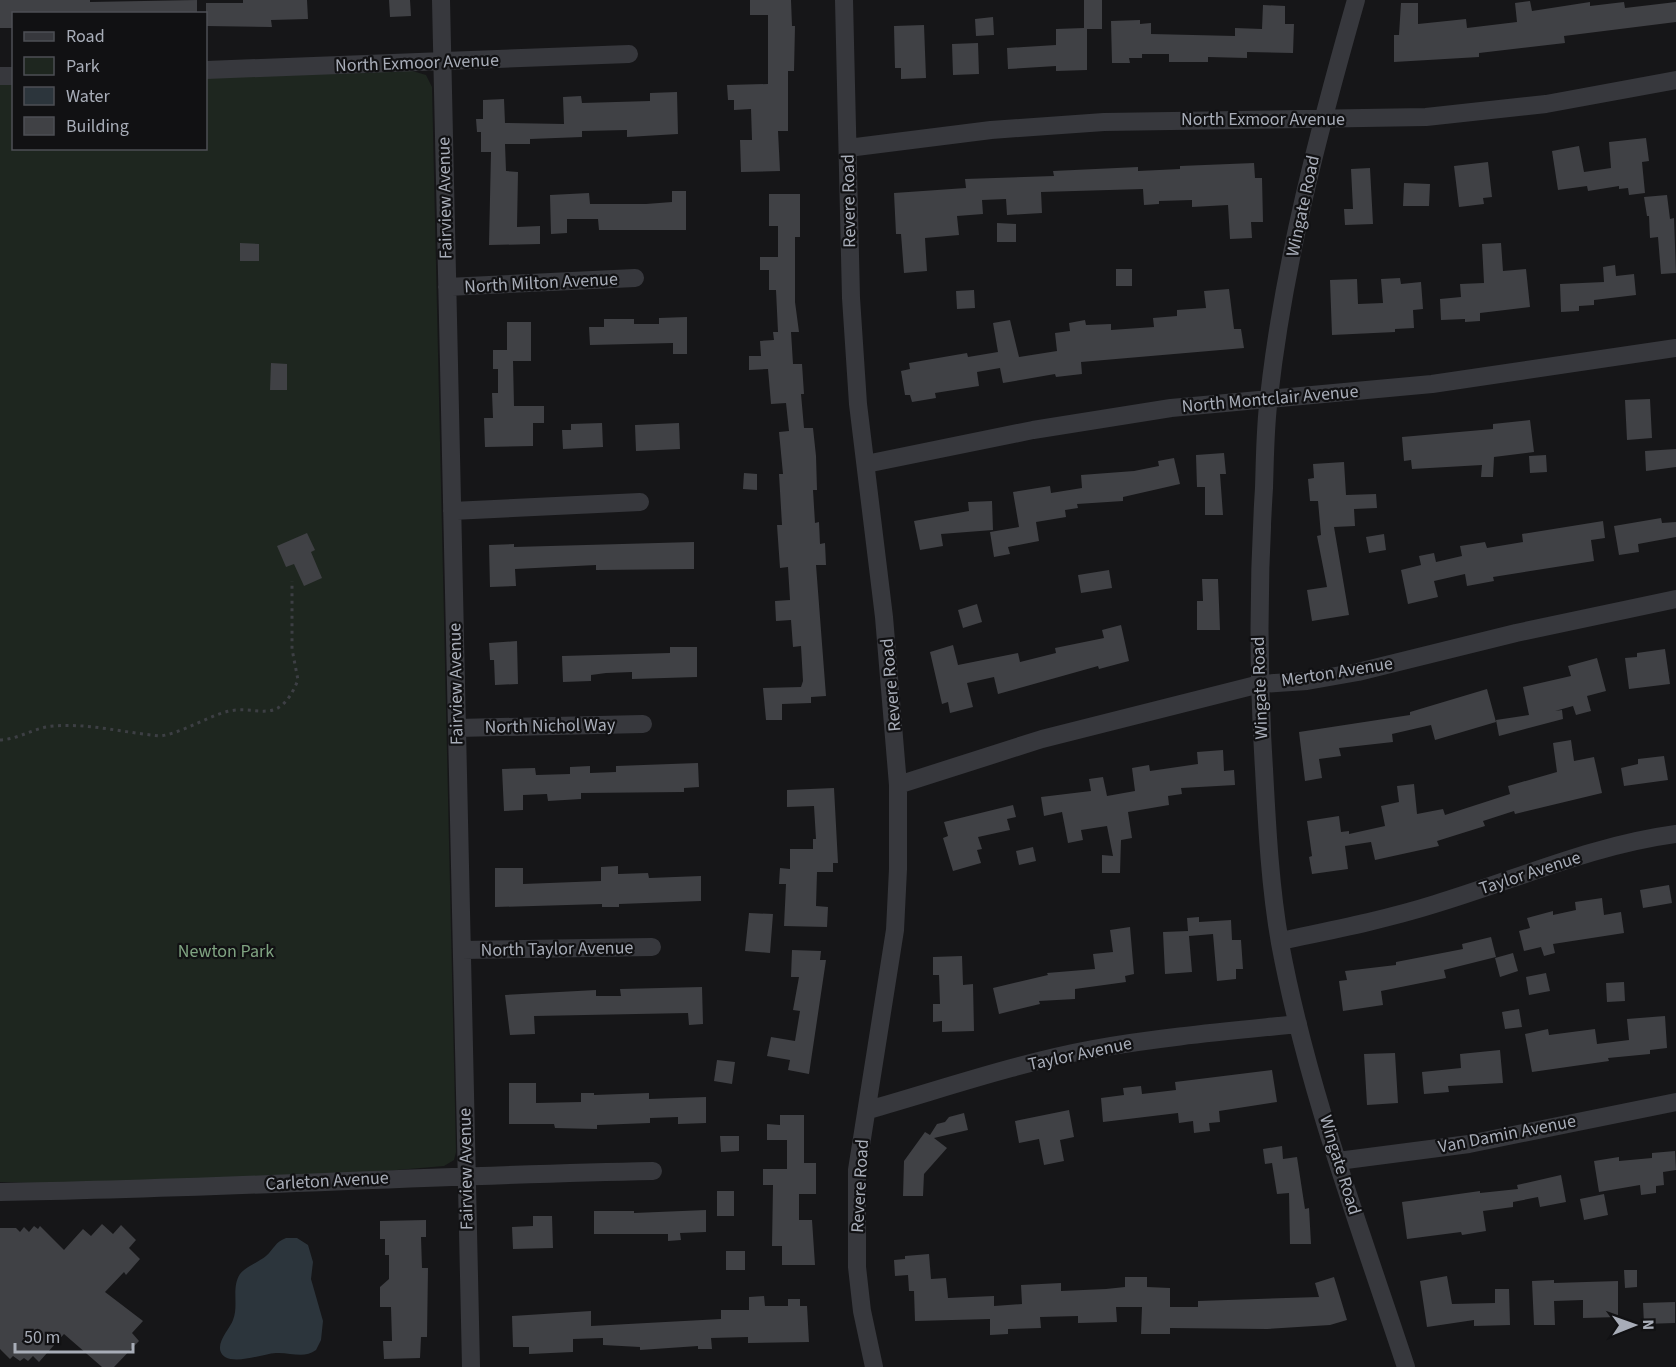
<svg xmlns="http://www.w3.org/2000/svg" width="1676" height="1367" font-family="'Source Sans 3',sans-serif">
<rect width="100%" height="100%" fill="#161618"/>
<path fill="#1e261f" d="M409,70L426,75L432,87L456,1152L454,1160L444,1166L362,1173L77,1184L0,1182V85L13,84L14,148H206V77Z"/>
<path fill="#2c353c" d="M286,1238H297L308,1245L313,1262L311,1279L323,1321L321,1340L316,1350C304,1359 290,1352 276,1353C262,1354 238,1364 225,1357C211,1347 230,1329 233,1320C239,1305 231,1288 240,1274C245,1267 259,1262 266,1256C274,1249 275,1242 286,1238Z"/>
<path fill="#404145" d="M0,0H90V2L197,0V14H14V28H0Z
M243,0H307L308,19L271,20L272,27L206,26V3H243Z
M389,0H410L411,16L390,17Z
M750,0H791L792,26H795L794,71H788V131H778L780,171L741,172L740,140H752L751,109L734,110V100H728L727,85L768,84V15H750Z
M1084,0H1102V29H1087V70L1056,71V66L1008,69L1007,48L1056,45V29L1084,28Z
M1530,1L1532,11L1590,2V6L1624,2L1625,8L1676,2V22L1564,36L1565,43L1479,53V57L1394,62V35H1399L1401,3H1418V24L1466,19L1467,28L1517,22L1515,3Z
M1263,5L1285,6V24H1294L1293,53L1247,52V58L1208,57V62H1169V54H1142V58H1129L1130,63H1112L1111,21L1140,20V24L1151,23V34L1235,36V28L1262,29Z
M993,17L994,35L976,36L975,19Z
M924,25L926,78L901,79V68H895L894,26Z
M978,43L979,74L953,75L952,44Z
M677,92L678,134L627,137V130L582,131V137L530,139V144H505L506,171L518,172L517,227L540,226V244L489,245L491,152H481V132H477L476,119H483V100L504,99L505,123L564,124L563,97L581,96L582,103L650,101V93Z
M1646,138L1649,161L1642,162L1645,193L1629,195L1628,188L1619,189V186L1588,191L1587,186L1558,190L1552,151L1579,146L1584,172L1611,168L1609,142Z
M1488,162L1492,197L1483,198L1484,204L1459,207L1454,166Z
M1254,163L1255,178H1262L1263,222H1251L1252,238L1230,239L1228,205L1192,207V200L1159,201V204L1144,205L1143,189L1041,192L1042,213L1007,215L1006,199L982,200L983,214L957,216L959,235L925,238L927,271L904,273L901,234H896L894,193L966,188L965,179L1054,176L1053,171L1138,167V171L1180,169V166Z
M1370,168L1373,224L1345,225L1344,209H1353L1351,169Z
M1404,183L1430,184L1429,206H1403Z
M672,191H686V230H599L598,219H567V233L551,234L550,195L589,193L590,204H646L672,202Z
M769,194H800V237H795V302L799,332H791L793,364H802L804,394H801L804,428H813L816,456L817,490H813L815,523L819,522L820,544L825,543L826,565H816L826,696L811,697V703L782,704V720H766L763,688L801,687L803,681L801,646L793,647L791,620L776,621L775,601L790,600L788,567L780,568L777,525H782L779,474H783L779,432L789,431L786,403L771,404L768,369L749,370V356H761L760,341L774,340L773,332H778L776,290H769V270H760V257H778V226H769Z
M1667,195L1670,219L1674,218L1676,273L1661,274L1658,237L1650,238L1649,216H1647L1644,197Z
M997,223L1016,224V242H997Z
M240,243L259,244V261H240Z
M1501,243L1503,271L1526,269L1530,307L1480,313V321L1465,322V319L1441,320L1440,299L1461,297L1460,284L1484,283L1482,244Z
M1615,265L1616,276L1634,274L1636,295L1594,300V305L1579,306V311L1561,312L1560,284L1604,282L1603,267Z
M1116,269H1132V286H1116Z
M1400,278L1401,284L1421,282L1423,309L1413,310L1414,328L1395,329V332L1332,335L1330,280L1357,279L1358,304L1383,303L1381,279Z
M1229,289L1234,329H1241L1244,348L1081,362L1082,374L1056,377L1055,374L1003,383L1000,368L977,372L979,386L935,393L936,398L912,402L910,395H905L901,371L910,369L909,363L967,353L968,357L998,352L993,323L1010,320L1019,357L1057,351L1055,333L1070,331L1069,323L1085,320L1086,325L1111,324V330L1154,327L1153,318L1177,316V310L1206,308L1204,291Z
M974,290L975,308L957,309L956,291Z
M687,317V354H673V343L590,345L589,327H604V319H634V324H659V318Z
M507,322H531V361H513L514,406H544V423H533V446L485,447L484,418H493L492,393H498V369H493V350H507Z
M271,363L287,364V390H270Z
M1650,399L1652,438L1627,440L1625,400Z
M1530,420L1534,452L1494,457L1493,477H1481L1482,465L1412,469L1411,460L1404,461L1402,437L1493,429V424Z
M602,423L603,447L563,449L562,430H571V424Z
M679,423L680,449L636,451L635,425Z
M1676,449V467L1646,471L1645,451Z
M1224,453L1226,474H1220L1223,515H1205V487H1197L1196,455Z
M1546,455L1547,472L1530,473L1529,456Z
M1174,458L1180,484L1123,497V501L1077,504L1078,508L1065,510L1066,517L1036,522L1039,541L1008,547L1010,554L994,557L990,532L1019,527L1013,492L1050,486L1051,493L1082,488L1081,475L1134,471L1159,466L1158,461Z
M1344,462L1346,495L1376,494L1377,508L1354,509L1355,526L1334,527L1349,615L1312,621L1307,590L1327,587L1317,536L1321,535L1318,501H1310L1308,479L1314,478L1313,464Z
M744,473L757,474V490L743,489Z
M992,501L993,530L941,534L943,546L920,550L914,521L969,511L968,502Z
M1661,518L1662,523L1676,522V537L1638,544L1639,552L1619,555L1614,526Z
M1603,521L1605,538L1591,540L1594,561L1493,577L1494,581L1467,586L1465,574L1434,581L1438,597L1408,604L1401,570L1421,565L1419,556L1434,553L1436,562L1462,556L1460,546L1485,542L1487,548L1523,542L1522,534Z
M307,533L315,550L311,552L322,578L304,586L294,564L286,567L277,546Z
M1384,534L1386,550L1369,553L1366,537Z
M694,542V569L596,570V565L515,569L516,586L490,587L489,545L514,544V547Z
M1109,570L1112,588L1081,593L1078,575Z
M1202,579H1218L1220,630H1197V601H1203Z
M977,604L982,622L963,628L958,610Z
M1121,625L1129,661L1099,669L1098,666L998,694L994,677L967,683L973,707L950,713L948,702L942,704L930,652L953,645L958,665L1018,653L1020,662L1056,653L1055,648L1104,638L1102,630Z
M517,641L518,684L495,685L494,660H490L489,643Z
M670,647H697V677L632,679V672L606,673L591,675V681L563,682L562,656L670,653Z
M1665,649L1670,684L1629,689L1625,658L1637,657V653Z
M1597,658L1606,691L1587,696L1591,711L1576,715L1573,706L1555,711L1562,710L1563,719L1499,736L1496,720L1529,715L1523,687L1571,676L1568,666Z
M1487,689L1496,722L1435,740L1431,725L1392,734L1393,742L1339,748L1341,756L1319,759L1322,778L1305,781L1299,732L1410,715V712Z
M1571,740L1574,761L1594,757L1602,793L1515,814L1514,811L1483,821L1485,826L1437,841L1439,846L1375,860L1371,842L1345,846L1348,869L1312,874L1309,857L1312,856L1307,821L1339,816L1341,832L1349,831V834L1385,826L1381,806L1399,802L1397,786L1414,784L1417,814L1443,809L1445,815L1510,794L1508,786L1557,772L1553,743Z
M1223,750L1224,771L1234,770L1235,785L1181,788L1182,794L1168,796L1169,805L1128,812L1132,838L1121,840L1120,873H1102V855L1113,856L1107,826L1081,830L1083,840L1068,843L1062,812L1044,816L1041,797L1091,791L1089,779L1103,777L1107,796L1135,791L1132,768L1149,765L1150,771L1198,764L1197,752Z
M1664,756L1668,780L1624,786L1621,768L1638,764V759Z
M698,763L699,787L684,788V792L581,793V799L548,801L547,794L523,795V810L504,811L502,769L535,768L536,775L570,774V767L590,766V773L616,772V766Z
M834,788L838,863H833V872H817L816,906L828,907L827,927L784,926L786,884H779L780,868L790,869V849H813V839H816L814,806L787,807V790Z
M1013,805L1016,817L1007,819L1010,830L978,837L982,849L977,850L981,863L953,871L943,838L948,836L944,822Z
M1033,847L1036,861L1019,865L1016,851Z
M618,866V874L648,873L649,878L701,876V901L619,904V907H602V904L495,907V868H523V884L601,881V867Z
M1669,885L1672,903L1643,908L1640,890Z
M1602,898L1604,915L1621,912L1624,933L1553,944L1555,953L1544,956L1541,947L1524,951L1519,931L1530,928L1527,918L1553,911V915L1576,910L1575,902Z
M749,913L773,914L770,953L745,951Z
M1199,917V922L1231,920L1232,940H1241L1243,969H1236V979L1217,981L1213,934L1189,936L1192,972L1165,974L1163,932L1188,931L1187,918Z
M1130,927L1134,974L1125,976L1126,982L1075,989V999L1039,1001L1040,1004L999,1014L993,988L1048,975L1047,973L1095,969L1093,954L1113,952L1110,930Z
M1491,937L1496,957L1444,970L1446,978L1381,991L1383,1005L1343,1011L1339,981L1347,980L1345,971L1396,965V962L1463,949L1462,944Z
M792,950L821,951L820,960H826L809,1074L788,1070L790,1060L767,1056L771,1037L795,1041L800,1011L793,1010L799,977H791Z
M1513,953L1518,971L1500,977L1495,958Z
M962,956L963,985L973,984L974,1031L942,1032V1021L933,1022V1004H940L939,975H933V957Z
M1546,973L1550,991L1529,995L1526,977Z
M1624,982L1625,1001L1607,1002L1606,983Z
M702,987L703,1024L689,1025L688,1013L534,1016L535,1034L510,1035L505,995L596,990V996H621L620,989Z
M1519,1009L1522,1027L1505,1029L1502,1012Z
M1665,1016L1667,1048L1650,1050V1054L1608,1058L1609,1061L1532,1072L1525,1034L1548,1029L1549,1035L1595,1029L1597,1044L1629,1040L1627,1019Z
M1500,1050L1503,1083L1448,1086L1449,1092L1424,1094L1422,1072L1461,1068L1460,1054Z
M1395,1053L1398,1103L1367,1105L1364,1054Z
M717,1060L735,1062L732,1084L714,1081Z
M1272,1070L1277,1102L1219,1111L1220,1122L1209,1123L1210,1131L1194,1133L1193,1121L1179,1123L1178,1113L1103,1122L1101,1098L1124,1095L1123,1088L1141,1086L1142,1094L1176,1090L1175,1082Z
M509,1083H536V1103L581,1102V1093H594V1095L649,1093V1099L706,1097V1123L678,1124V1117L650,1118V1123L597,1125V1129L555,1128L554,1124H509Z
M1069,1110L1074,1137L1060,1140L1064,1161L1044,1165L1039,1139L1019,1143L1015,1121Z
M964,1113L968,1130L934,1138L947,1148L924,1174L923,1196H903L904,1161L925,1132L930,1135L937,1124L945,1122L949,1117Z
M780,1115H804V1163H816V1194H799V1220H812L815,1265H782V1246H772L773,1185H763V1169H787V1140H767V1124L780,1125Z
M720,1136H739V1151L721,1152Z
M1282,1146L1283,1159L1297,1157L1305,1209L1309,1208L1311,1244H1290L1289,1193L1277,1194L1272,1163L1265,1164L1263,1149Z
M1675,1151L1676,1170L1663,1172L1664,1185L1656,1186V1193L1641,1195L1640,1185L1599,1192L1594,1161L1619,1157V1161L1652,1158V1153Z
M1561,1175L1566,1202L1540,1207L1538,1197L1513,1202V1207L1483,1211L1486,1231L1462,1235L1461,1232L1407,1239L1402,1202L1480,1191V1193L1518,1189L1517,1185Z
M717,1191H734V1216H717Z
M1604,1194L1608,1215L1584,1220L1580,1199Z
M706,1210V1232L680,1233L681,1240L668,1241V1234H594V1211H634V1213Z
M533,1216H552L553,1248L513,1249L512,1227L533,1226Z
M426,1220V1237H421L422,1268H428L427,1337H421L420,1358L384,1359L383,1341H392L391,1307H380V1287L389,1279V1255H385V1239H380V1221Z
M102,1224L113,1234L121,1225L136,1240L129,1248L140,1259L126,1275L124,1272L105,1292L143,1321L132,1333L139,1341L114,1367H102L64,1334L39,1362L33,1356L28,1361L24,1358L20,1361L13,1356L10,1359L0,1349V1228H16L20,1232L24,1227L29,1232L34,1226L38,1229L40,1226L64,1250L83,1229L91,1236Z
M726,1251H745V1270H726Z
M929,1254L931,1279L946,1278L948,1298L994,1296V1306L1022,1304L1021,1285L1061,1283V1291L1106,1289L1125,1287V1277H1147V1287L1170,1288V1307H1198V1301L1319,1297L1315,1283L1334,1277L1347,1320L1330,1325L1267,1329L1170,1328V1334H1141L1142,1307H1116L1117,1322L1078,1323V1316L1040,1317L1041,1328L1008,1329V1334L990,1335V1319L915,1321L914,1291H909L908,1275L895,1276L894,1260L905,1259V1256Z
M1624,1270H1637V1287L1625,1288Z
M1447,1276L1452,1304L1495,1303V1289H1509L1510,1325L1474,1326V1320L1427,1327L1420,1281Z
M1554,1280V1283L1618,1281V1317L1583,1318V1300L1554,1301L1555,1325H1534L1532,1281Z
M764,1296L765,1306H788V1299H800V1306H807L809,1342L748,1343V1337L711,1338L712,1349H698V1346L640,1350V1347L603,1345V1338L573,1339V1352L529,1354V1347H513L512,1316L591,1311V1326L721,1319V1310H749V1297Z
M1675,1302V1323L1644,1324L1643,1303Z"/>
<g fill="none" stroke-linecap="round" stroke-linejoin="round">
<path stroke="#3d3f44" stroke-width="3" stroke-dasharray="3 4.5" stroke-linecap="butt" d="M0,740C20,739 35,727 54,726C89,723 125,733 161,736C183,732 201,720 222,713C257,701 277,731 298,680L292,649V581"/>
<path stroke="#37383d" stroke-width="18" d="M441,0L471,1367
M844,0L851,298L858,404L884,617L898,785V869L895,930L857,1170V1267L862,1311L874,1367
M1356,0C1319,130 1284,262 1269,397C1265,427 1265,458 1264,488C1258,582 1258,675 1264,769C1267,826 1270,886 1280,943C1307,1088 1360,1228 1406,1367
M206,70L629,54
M0,76H14
M848,148L991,130L1104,122L1426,117L1546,104L1676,80
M447,287L635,278
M866,464L1033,430L1171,408L1432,384L1676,348
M452,511L640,502
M457,728L643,724
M898,785L1042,739L1260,684L1307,681L1358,672L1516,633L1676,599
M1280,941C1332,930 1384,920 1435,904C1515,880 1593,845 1676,834
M462,950L652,947
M868,1110C942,1089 1017,1063 1093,1049C1161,1037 1230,1031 1298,1024
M1338,1161L1469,1144L1676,1102
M0,1192C218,1189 435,1175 653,1171"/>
</g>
<g text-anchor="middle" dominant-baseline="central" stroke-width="4.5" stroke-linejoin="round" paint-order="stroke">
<g font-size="18" fill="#a8adb8" stroke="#111113">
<text transform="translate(417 63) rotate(-2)">North Exmoor Avenue</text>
<text x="1263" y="119">North Exmoor Avenue</text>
<text transform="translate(445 198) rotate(-91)">Fairview Avenue</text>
<text transform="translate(849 201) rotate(-91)">Revere Road</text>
<text transform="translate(1303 206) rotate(-78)">Wingate Road</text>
<text transform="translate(541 283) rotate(-3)">North Milton Avenue</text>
<text transform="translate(1270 399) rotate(-5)">North Montclair Avenue</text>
<text transform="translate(1337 672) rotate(-9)">Merton Avenue</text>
<text transform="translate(456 684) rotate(-91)">Fairview Avenue</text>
<text transform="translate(891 685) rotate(-95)">Revere Road</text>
<text transform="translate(1260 688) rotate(-92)">Wingate Road</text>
<text transform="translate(550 726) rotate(-1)">North Nichol Way</text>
<text transform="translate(1530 873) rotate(-18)">Taylor Avenue</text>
<text transform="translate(557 949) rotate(-1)">North Taylor Avenue</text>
<text transform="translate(1080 1054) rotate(-12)">Taylor Avenue</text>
<text transform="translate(1507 1134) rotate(-11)">Van Damin Avenue</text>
<text transform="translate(1340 1165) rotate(73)">Wingate Road</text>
<text transform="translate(466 1169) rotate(-91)">Fairview Avenue</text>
<text transform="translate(327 1181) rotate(-3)">Carleton Avenue</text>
<text transform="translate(860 1186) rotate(-87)">Revere Road</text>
</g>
<g font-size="18" fill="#7fa381" stroke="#111113">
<text x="226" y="951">Newton Park</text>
</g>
</g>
<rect x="12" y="12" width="195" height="138" fill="#111113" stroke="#4d4f55" stroke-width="1.5"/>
<rect x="24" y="32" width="30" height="9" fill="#37383d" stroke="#4d4f55" stroke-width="1.5"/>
<text x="66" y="42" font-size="18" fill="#a8adb8">Road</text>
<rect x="24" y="57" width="30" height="18" fill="#1e261f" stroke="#4d4f55" stroke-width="1.5"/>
<text x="66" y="72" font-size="18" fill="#a8adb8">Park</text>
<rect x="24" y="87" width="30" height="18" fill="#2c353c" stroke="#4d4f55" stroke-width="1.5"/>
<text x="66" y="102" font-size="18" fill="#a8adb8">Water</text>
<rect x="24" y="117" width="30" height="18" fill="#404145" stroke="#4d4f55" stroke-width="1.5"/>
<text x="66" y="132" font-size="18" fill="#a8adb8">Building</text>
<g transform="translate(1634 1325) rotate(89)" stroke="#111113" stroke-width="4.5" paint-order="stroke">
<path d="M0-4.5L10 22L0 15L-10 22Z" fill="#a8adb8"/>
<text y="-9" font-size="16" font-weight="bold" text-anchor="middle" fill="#a8adb8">N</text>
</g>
<path d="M15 1343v9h118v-9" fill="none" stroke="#a8adb8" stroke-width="3"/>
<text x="24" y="1343" font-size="18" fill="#a8adb8" stroke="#111113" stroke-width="4.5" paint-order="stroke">50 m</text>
</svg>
